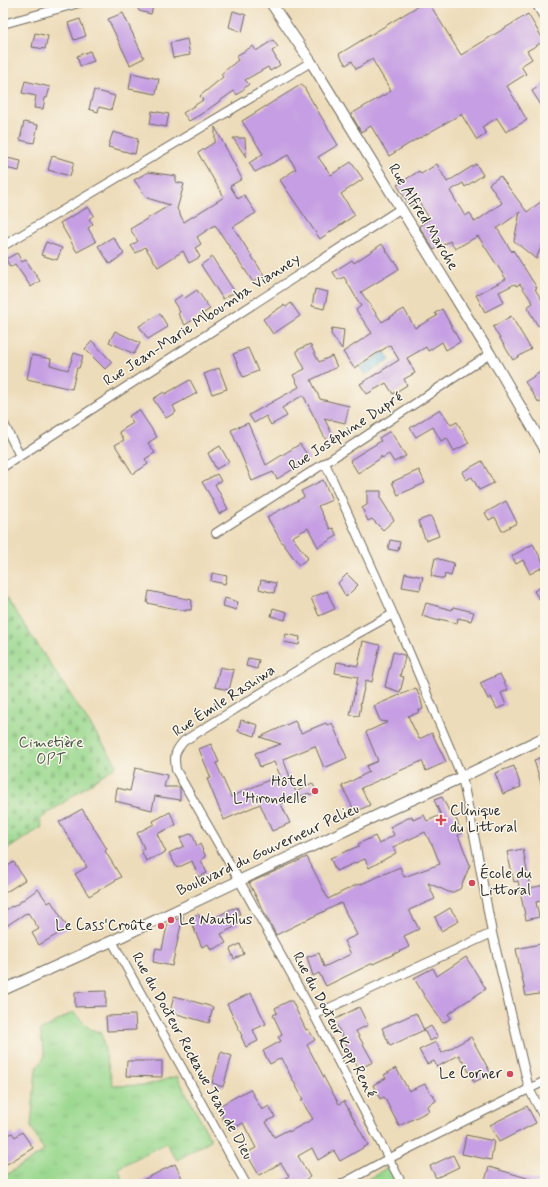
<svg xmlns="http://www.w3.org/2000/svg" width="548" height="1187" font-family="Mynerve,sans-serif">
<defs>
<pattern id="grass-tufts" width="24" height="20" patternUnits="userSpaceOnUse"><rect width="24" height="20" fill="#9ad88e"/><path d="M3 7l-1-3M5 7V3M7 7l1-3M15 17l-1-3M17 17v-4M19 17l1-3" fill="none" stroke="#85ba7b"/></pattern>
<pattern id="cemetery-stones" width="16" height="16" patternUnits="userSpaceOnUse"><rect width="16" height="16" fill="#9ad88e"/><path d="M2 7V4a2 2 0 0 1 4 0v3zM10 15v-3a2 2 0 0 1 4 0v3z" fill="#85ba7b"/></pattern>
<pattern id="water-ripples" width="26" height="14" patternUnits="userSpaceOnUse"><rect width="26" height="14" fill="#5cb6da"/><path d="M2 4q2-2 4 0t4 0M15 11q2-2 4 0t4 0" fill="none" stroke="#4c94b1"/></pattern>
</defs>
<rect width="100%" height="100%" fill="#fbf7ec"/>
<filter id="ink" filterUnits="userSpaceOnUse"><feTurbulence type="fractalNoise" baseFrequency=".025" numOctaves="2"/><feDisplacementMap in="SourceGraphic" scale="8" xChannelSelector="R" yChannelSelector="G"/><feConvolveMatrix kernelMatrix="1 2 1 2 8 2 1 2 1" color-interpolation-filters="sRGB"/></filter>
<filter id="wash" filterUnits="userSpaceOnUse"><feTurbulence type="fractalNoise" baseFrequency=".012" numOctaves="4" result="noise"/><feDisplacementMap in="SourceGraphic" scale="16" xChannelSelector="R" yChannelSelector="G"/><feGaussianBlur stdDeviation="0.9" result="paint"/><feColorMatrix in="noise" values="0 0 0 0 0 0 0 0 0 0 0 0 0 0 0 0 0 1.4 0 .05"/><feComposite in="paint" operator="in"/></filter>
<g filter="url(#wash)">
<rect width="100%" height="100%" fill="#eddcb9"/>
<path fill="url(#grass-tufts)" stroke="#62825c" d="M73,1012L90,1029L101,1033L113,1086L147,1085L177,1076L211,1140L177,1160L166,1143L118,1168L125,1184H3V1177L44,1151L31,1127L36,1069L45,1056L40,1031Z
M393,1164L404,1184H360Z"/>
<path fill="url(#cemetery-stones)" stroke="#62825c" d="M3,593L117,765L40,819L42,827L3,852Z"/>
<path fill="url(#water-ripples)" stroke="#447082" d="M385,352L390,360L365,375L360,368Z"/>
<g id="blocks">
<path fill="#c59ee3" d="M136,3H154L151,14L139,11Z
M423,3H429L461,55L528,14L544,41L527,51L532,59L521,66L526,74L507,86L527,120L506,132L497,118L482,127L486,134L477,140L461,114L420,138V137L389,156L371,126L361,132L351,114L391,91L372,59L356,69L352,61L346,65L339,54Z
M233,11L246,15L242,32L229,27Z
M123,13L144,58L130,65L108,19Z
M80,19L86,36L74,40L68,23Z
M35,33L48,36L45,49L32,47Z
M187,39L190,55L173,58L170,43Z
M273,40L278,47L272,51L280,65L270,71L268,67L245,80L249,84L237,95L234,91L203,113L189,121L183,113L203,100L200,96L223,77L221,74L238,60L236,56L253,46L256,51Z
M90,51L94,61L80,66L77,56Z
M132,73L159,79L156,94L129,89Z
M25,81L50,87L47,98H45L43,109L34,108L36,96L22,93Z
M545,82V111L532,91Z
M302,84L338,145L318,157L331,175L351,162L363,179L341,194L355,215L320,239L280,180L296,169L288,155L255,172L249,163L263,154L242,121Z
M94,90L115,96L111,110L99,107L98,112L89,109Z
M152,111L169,114L166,127L150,124Z
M24,122L38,125L34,143L20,140Z
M215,127L242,179L230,186L238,199L244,195L256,213L233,227L264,275L253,282L215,225L197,237L201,244L195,248L200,257L189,263L183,251L158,267L145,247L136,253L131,246L138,241L130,229L170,205L147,198L134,180L148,172L176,176V182L184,184L177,209L184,222L224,197L198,153L215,142Z
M113,132L138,139L135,154L108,147Z
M233,138H245L246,157Z
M52,156L74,162L70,176L48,170Z
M7,158L21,161L19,171L5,168Z
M437,164L447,182L476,164L483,175L465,187L463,183L450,191L465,216L470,213L475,222L502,203L489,184L500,176L527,212L545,199V238L536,259L514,241L520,212L498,228H497L512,252L513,250L537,288L535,289L545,305V322L538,326L527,307L533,303L520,284L516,286L515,284L499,292L504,302L485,312L476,295L506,279L478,236L455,249L450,241L434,250L419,226L430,219L418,201L410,206L397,185L419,171L421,174Z
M88,207L94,215L89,219L93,224L88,228L96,242L77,252L60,223Z
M113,237L124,254L110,264L98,246Z
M46,242L62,248L57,260L41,255Z
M382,244L394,262L395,261L399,269L361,292L382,322L404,309L415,328L437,316L435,313L442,309L460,342L446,350L442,342L428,351L426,347L407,358L415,373L404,379L407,385L393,394L386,383L367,394L360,384L399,360L390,345L354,368L343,352L372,333L356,310L361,306L344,277L338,280L333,272L352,260L354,263Z
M17,253L22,262L26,260L40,281L31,287L15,264L10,267L6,259Z
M212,257L235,292L223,299L201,265Z
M315,289L328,292L324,309L312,306Z
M197,290L210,309L185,325L178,314L180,312L173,301L182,295L185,298Z
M291,303L300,316L273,334L263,319L284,305L286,307Z
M160,314L168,327L148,339L139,326Z
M511,316L531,349L513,360L493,327Z
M332,328L344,330L342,349L331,334Z
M115,331L140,343L134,354L109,342Z
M92,341L112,362L105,369L85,349Z
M310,344L319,362L332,356L337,367L311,380L320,399L349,406L345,423L324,418L335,440L328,444L303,395L282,408L287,416L271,425L266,416L254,423L249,415L299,387L293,375L305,369L296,351Z
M248,348L258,371L243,377L233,354Z
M74,353L83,356L79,368H77L72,389L27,379L32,355L51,359L50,365L68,370Z
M219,368L227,389L212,394L204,374Z
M545,369V400L539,403L525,382Z
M190,380L197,393L173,406L176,412L166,418L153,399L164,392L165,394Z
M440,409L451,425L457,422L469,443L454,451L447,438L441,441L433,427L416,437L410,428Z
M139,410L157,437L148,443L155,453L145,459L148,464L133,474L115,445L124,440L119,432L133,423L129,416Z
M248,423L266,465L300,444L310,459L277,479L273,472L252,481L231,430Z
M390,431L406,456L394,462L389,454L382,458L381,456V458L358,473L350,460L381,441L379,438Z
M220,446L229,462L216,469L208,453Z
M482,461L494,483L479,490L472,477L466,480L462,472Z
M419,470L425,483L398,495L392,482Z
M217,474L221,481L215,484L228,509L219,514L211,497L202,482Z
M323,480L332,500L318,506L330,529L333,528L337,536L318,547L308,528L292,537L308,558L299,565L281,541L267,517L304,497L301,491Z
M367,491H381V499L394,520L383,530L372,519L368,521L362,508L367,505Z
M506,501L517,523L502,531L495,517L489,520L485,513Z
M431,516L439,536L426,541L418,521Z
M390,540L400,542L398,551L388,549Z
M533,544L545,566L530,574L523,560L516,564L512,556Z
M435,558L454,563L451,576L445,574L444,579L431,576Z
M212,573L227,576L225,584L211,581Z
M405,573L423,577L420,590L402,587Z
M347,574L358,585L346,597L338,583Z
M261,580L276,583L274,593L259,589Z
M545,585V595L539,599L534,591Z
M149,591L192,600L191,610H186V611L147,603Z
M327,591L335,609L319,616L311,598Z
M225,598L238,602L236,610L223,606Z
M426,603L452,610L453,607L474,612L471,621L458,618L457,623L439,619V621L422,616Z
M273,608L287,612L285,620L271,616Z
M286,634L300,637L299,645L284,642Z
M363,641L380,645L372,682L366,680L360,705H361L359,716L350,715L358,677L335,673L337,662L358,666Z
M393,652L404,655L405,657L400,676L404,677L400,692L385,687Z
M248,658L259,660L257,669L246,666Z
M220,667L234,670L229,690L215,687Z
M500,674L508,690L501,693L506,705L497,709L491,697L488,699L480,683Z
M416,688L421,700L423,709L418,711V713L408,716L419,739L432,733L446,762L426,771L422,761L361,788L370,805L355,812L342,786L369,772L366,766L378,761L366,732L388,722L380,721L374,706Z
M241,720L258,725L255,736L238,731Z
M295,721L301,733L326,723L327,725L332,723L347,758L324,768L315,746L283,759L296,792L312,783L317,791L310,795L309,793L281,804L290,823L272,831L260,804L224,820L207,779L211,778L199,749L211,744L219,762L216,763L231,797L280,775L274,762L260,767L255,753L281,744L260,737Z
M545,756V790H543L534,760Z
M514,766L521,787L503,794L495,773Z
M135,768L167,775L164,787H180V800L155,796L152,810L115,801L117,788L130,791Z
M442,797L450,813L453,812L462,833L458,835L470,865L460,889L451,893L428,883L435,899L409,910L419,929L404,936L409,947L373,964V963L326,986L319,973L313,976L307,957L319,953L324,967L351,954L344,941L357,935L341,903L276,935L249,883L307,857L328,899L358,884L359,885L400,867L404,877L440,864L432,844H431L425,832L393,847L396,853L369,868L365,859L336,871L330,858L359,846L358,844L375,836L379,844L394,835L390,827L412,816L413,820L424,815L427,821L441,815L434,800Z
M82,809L107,849L105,851L121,877L89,896L75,874L87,867L59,822Z
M170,812L176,825L157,834L166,852L146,861L141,850L144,848L137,833L154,824L153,821Z
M192,833L197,846L200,844L206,857L201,860L207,873L199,877L192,861L177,868L169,853L184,846L180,838Z
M523,849L530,888L544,885L545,890V900L536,902L539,917L526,920L518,881L514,882L507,852Z
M14,862L25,880L3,894V869Z
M38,889L48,903L51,901L68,928L39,945L32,933L39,929L28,913L26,914V913L3,928V912L12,906L13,907Z
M237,907L240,914L236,916L240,924L221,934L226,943L211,950L208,944L202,947L189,918L198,914L203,924L233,908V909Z
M450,908L459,921L441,931L435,917Z
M183,916L172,966L153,962L156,948L162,949L168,922L175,918L176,920Z
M545,943V993L526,996L516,949Z
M240,944L244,954L234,959L230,949Z
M466,957L486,989L456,1008H457L448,1014L451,1018L443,1023L425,997L414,978L433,968L437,976Z
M106,991V1006L75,1007V992Z
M251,993L266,1024L253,1030L258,1041L246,1047L241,1036H242L227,1004Z
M174,996L213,1007L209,1023L170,1012Z
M289,1001H292L306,1030L308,1029L315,1040L307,1045L328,1085L339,1104L344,1101L368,1145L340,1161L334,1151L318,1160L312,1148L298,1156L310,1177L297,1184H276L289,1176L281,1163L259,1175L246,1153L256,1148L243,1123L229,1131L222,1117L223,1116L219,1106L250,1089L262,1110L269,1106L275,1117L266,1122L274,1137L288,1130L289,1132L313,1119L301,1100L303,1099L281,1058L270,1064L263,1051L281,1041L278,1037L282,1034L273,1015L277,1013L275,1008Z
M359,1007L368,1025L356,1031L373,1062L359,1069L334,1020Z
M416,1013L424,1030L390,1046L382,1028Z
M135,1015L136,1030L107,1031L106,1016Z
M431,1026L438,1037L430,1041L424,1030Z
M471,1037L491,1074L474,1082L463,1060L462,1061L459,1055L437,1067L434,1061L427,1064L419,1050L436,1042L442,1053Z
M221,1052L232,1056L223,1087L212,1083Z
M127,1061H162V1077L126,1076Z
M396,1068L409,1091L425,1084L431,1094H433L436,1101L427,1106L429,1111L399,1126L384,1097L380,1099L373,1085L386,1078L384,1075Z
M527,1106L536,1123L499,1142L490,1125Z
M22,1132L33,1148L7,1164L3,1158V1139L12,1133L15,1137Z
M466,1135L494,1141L491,1160L462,1154Z
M453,1155L459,1167L436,1178L430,1166Z
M175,1164L182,1178L170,1184H135Z
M489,1167L541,1182V1184H484Z"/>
</g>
</g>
<g filter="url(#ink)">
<use href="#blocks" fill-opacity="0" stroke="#6f695d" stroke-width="1"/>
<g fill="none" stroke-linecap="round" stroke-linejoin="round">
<g stroke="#6f695d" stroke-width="10">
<path id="minor" d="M3,24L79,3
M3,246L311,62
M3,422L20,456
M325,463L393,614L462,777L475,840L492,933L529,1089L545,1119
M3,467L400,209
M216,533L325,463L490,354
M393,614L346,640L184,741C174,752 174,756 176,770L239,880L314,1015L402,1184
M112,941L246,1184
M314,1015L492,933
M342,1184L388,1159L545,1081"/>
</g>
<g stroke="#6f695d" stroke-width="12">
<path id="tertiary" d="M271,3L311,62L490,354L545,449
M3,990L112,941L380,814L462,777L545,737"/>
</g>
<g stroke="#6f695d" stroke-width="14">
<path id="primary" d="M538,3L545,15"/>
</g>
<use href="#minor" stroke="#fff" stroke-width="8"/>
<use href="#tertiary" stroke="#fff" stroke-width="10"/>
<use href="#primary" stroke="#fff" stroke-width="12"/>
</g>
</g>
<g fill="#d1495b" stroke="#fbf7ec" stroke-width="1.5">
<circle cx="315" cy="791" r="4"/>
<path d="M439 814h4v4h4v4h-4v4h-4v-4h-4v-4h4z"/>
<circle cx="472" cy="883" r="4"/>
<circle cx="171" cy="920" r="4"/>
<circle cx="161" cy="926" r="4"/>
<circle cx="510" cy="1074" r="4"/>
</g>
<g text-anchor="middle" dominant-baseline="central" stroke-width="3" stroke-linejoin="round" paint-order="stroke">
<g font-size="15" fill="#2b2b2b" stroke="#fbf7ec">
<text transform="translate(423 217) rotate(59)">Rue Alfred Marche</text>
<text transform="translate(202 320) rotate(-33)">Rue Jean-Marie Mboumba Vianney</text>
<text transform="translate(346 432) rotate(-33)">Rue Joséphine Dupré</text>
<text transform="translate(224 701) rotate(-33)">Rue Émile Rashiwa</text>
<text transform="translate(268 850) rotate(-25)">Boulevard du Gouverneur Pelieu</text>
<text transform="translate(334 1025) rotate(62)">Rue du Docteur Kopp René</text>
<text transform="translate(192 1056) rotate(61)">Rue du Docteur Reckawe Jean de Dieu</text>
</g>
<g font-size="15" fill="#475644" stroke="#fbf7ec">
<text x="51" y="743">Cimetière<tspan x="51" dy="17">OPT</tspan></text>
</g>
<g font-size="15" fill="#2b2b2b" stroke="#fbf7ec" text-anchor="end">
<text x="307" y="782">Hôtel<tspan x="307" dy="17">L'Hirondelle</tspan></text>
<text x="450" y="811" text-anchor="start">Clinique<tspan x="450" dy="17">du Littoral</tspan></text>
<text x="480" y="874" text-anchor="start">École du<tspan x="480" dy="17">Littoral</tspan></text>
<text x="179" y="920" text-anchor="start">Le Nautilus</text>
<text x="153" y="926">Le Cass'Croûte</text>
<text x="502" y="1074">Le Corner</text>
</g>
</g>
<rect width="548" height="1187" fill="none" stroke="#fbf7ec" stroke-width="16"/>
</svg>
